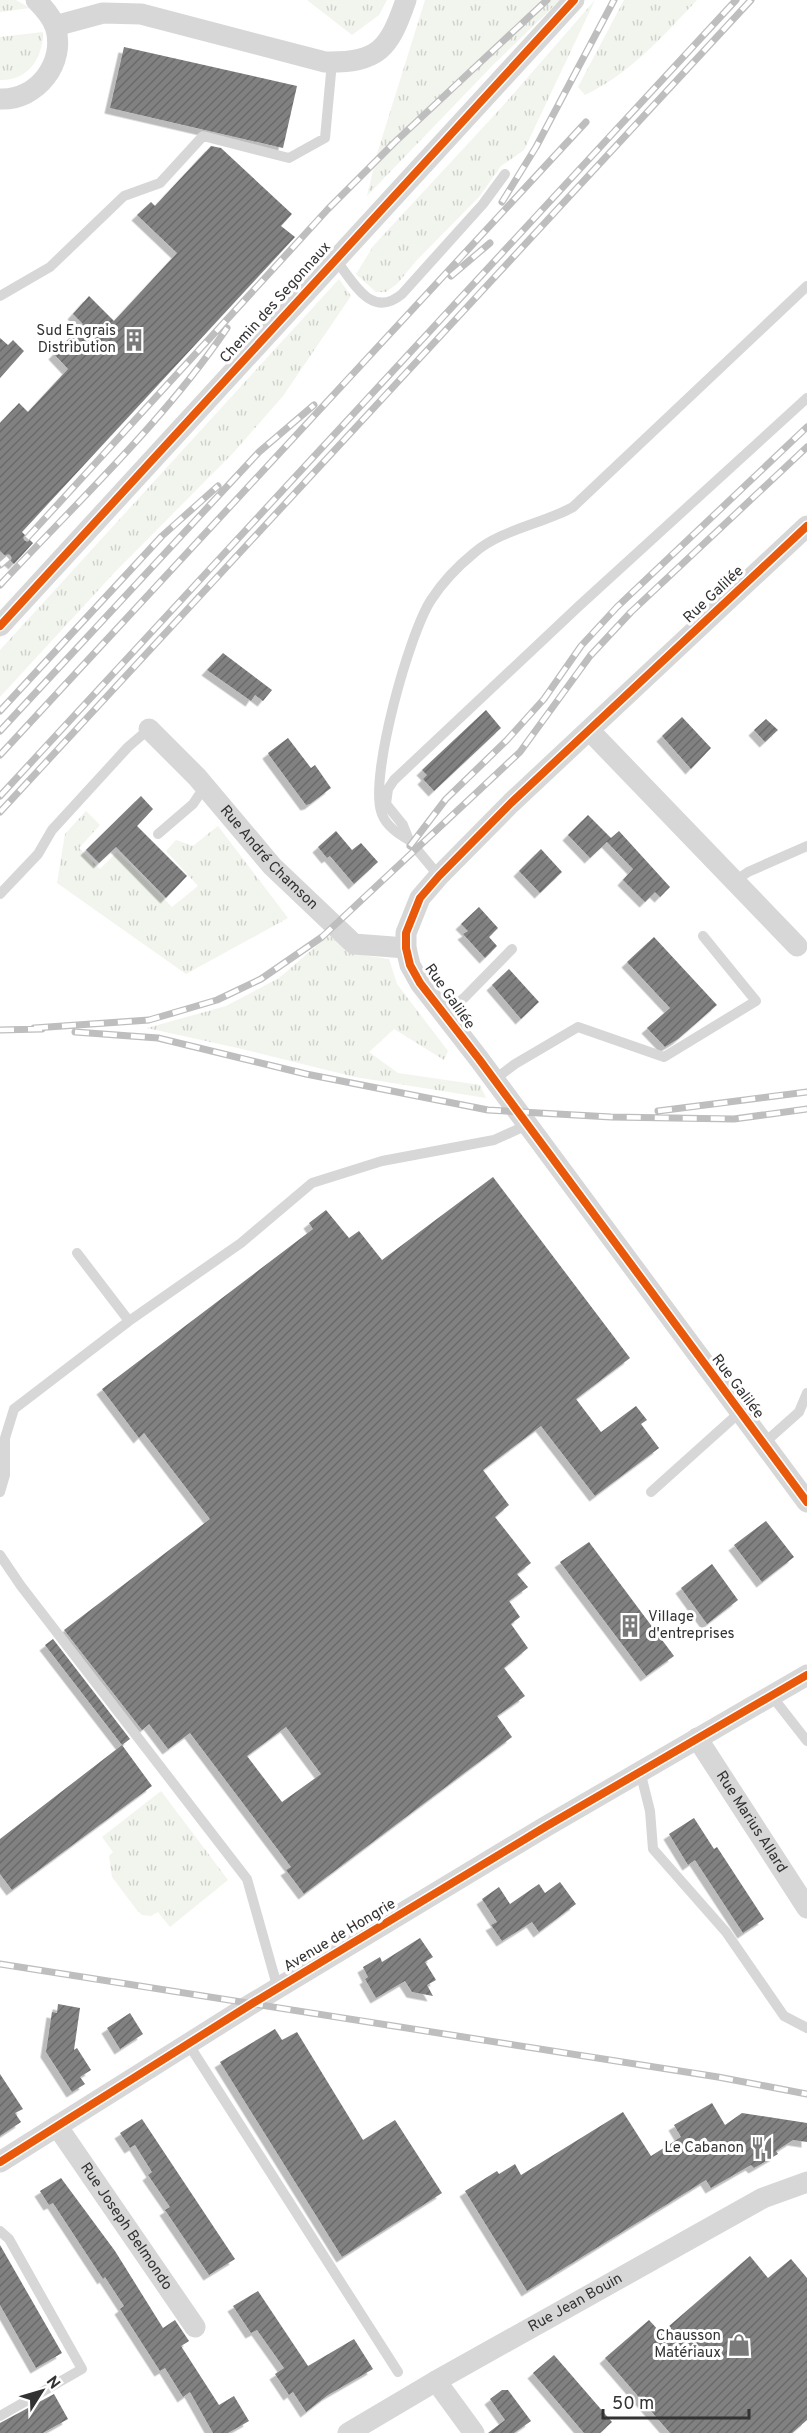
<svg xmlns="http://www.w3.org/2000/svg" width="807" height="2433" font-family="Overpass,sans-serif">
<defs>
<pattern id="grass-tufts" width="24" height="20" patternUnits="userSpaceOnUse" patternTransform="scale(1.5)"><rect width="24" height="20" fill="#f1f5ed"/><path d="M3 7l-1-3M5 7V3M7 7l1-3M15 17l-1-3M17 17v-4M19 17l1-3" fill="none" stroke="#cfd2cc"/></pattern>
<pattern id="building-hatch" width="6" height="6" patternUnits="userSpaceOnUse" patternTransform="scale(1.5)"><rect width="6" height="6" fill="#818181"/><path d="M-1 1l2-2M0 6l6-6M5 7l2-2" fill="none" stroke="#6a6a6a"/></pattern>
<filter id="shadow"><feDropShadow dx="-5.5" dy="5.5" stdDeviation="0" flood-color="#0004"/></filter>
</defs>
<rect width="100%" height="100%" fill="#fff"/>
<path fill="url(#grass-tufts)" d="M0,0H16L30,8L0,12Z
M307,0H387L379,15L352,35Z
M425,0H560L492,66L367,196L377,154Z
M595,0L524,150L501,166L479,197L416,261L397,284L386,292H376L356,274L374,245L501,108Z
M624,0H697C663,36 631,73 585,95L578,87Z
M43,32C43,57 29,81 0,80V37Z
M339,279L351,296L283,396L234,452L114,573L0,697V650Z
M86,811L100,825L79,848L100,869L117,852L172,907L198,886L166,851L176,840L193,846L218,826L288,918L186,974L57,883L65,834Z
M329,935L349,953L389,959L397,984L448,1051L444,1060L394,1029L369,1052L398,1073L480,1085L486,1098L355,1077L242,1049L147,1028L226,1006L279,978Z
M161,1791L228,1880L170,1927L158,1912L151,1916L142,1915L136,1909L112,1877L109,1856L113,1852L102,1837Z"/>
<path fill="url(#building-hatch)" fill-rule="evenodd" filter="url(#shadow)" d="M124,47L297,86L283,148L110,108Z
M211,146L221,148L292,214L281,226L295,237L22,532L33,543L14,564L0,551V423L19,403L28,412L68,369L54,354L83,324L73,314L89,296L114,321L177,253L137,215L151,202L155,206Z
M0,338L8,345L13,340L24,351L0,378Z
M223,653L272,690L263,701L255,695L251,701L207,670Z
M486,710L501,728L434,791L423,779L427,775L422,770Z
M682,717L711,748L691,769L662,736Z
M766,719L778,730L765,742L754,730Z
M288,738L311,768L315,765L331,788L310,804L306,805L269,755L268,753Z
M141,796L153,809L137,826L187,876L166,898L116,847L99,863L86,850Z
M588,815L611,838L619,831L670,887L660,897L655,892L645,902L623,880L633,869L607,842L590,858L568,835Z
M336,831L352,850L361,843L378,862L354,884L330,856L327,858L318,847Z
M541,849L562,872L540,893L519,871Z
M479,907L498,928L489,937L497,946L485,958L463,934L468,931L461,924Z
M654,937L717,1005L678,1039L665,1047L647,1028L670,1008L627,962Z
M509,969L539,1002L521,1019L492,985Z
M493,1177L630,1358L576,1399L601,1432L636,1406L647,1420L641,1424L659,1448L595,1496L541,1426L483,1470L509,1505L495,1517L531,1563L517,1574L528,1587L509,1601L520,1617L511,1624L528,1648L504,1668L525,1696L497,1716L512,1737L304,1894L286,1870L291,1867L190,1733L168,1749L149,1724L142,1730L64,1630L210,1519L144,1433L139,1438L102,1389L313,1229L309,1223L326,1210L349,1238L359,1231L382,1260ZM286,1727L321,1774L282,1802L247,1756Z
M766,1521L794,1557L762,1582L734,1545Z
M589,1542L674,1656L646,1676L560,1562Z
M712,1564L738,1600L707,1624L681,1588Z
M53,1639L130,1739L122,1745L45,1645Z
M122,1745L152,1786L12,1890L0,1874V1839Z
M694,1818L714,1849L717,1847L764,1919L743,1933L695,1860L688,1865L669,1834Z
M560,1882L576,1904L539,1932L532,1922L502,1941L491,1925L497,1922L482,1899L499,1887L510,1904L539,1884L545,1893Z
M420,1938L433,1957L425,1962L436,1980L427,1985L433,1996L412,1992L405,1981L376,1998L365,1979L368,1977L363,1967L380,1957L382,1962Z
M58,2004L80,2008L74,2050L77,2048L91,2070L80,2077L85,2084L72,2092L46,2052L52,2012L57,2013Z
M130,2013L143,2034L120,2049L107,2028Z
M275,2029L282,2040L297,2032L363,2140L395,2120L442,2193L342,2257L220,2062Z
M0,2074L23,2109L15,2113L21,2122L0,2136Z
M712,2103L725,2125L742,2113L807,2123V2142L793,2140L776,2151L778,2154L761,2164L754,2168L751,2165L711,2188L706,2180L527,2291L465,2191L497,2171L499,2174L515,2164L521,2175L623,2112L651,2156L681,2137L674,2125Z
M142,2119L235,2259L209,2275L165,2210L170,2207L148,2175L152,2172L135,2145L130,2148L120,2133Z
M61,2178L115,2251L163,2328L175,2320L189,2341L181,2346L219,2405L234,2396L249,2421L228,2433H213L190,2392L183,2397L165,2368L160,2371L120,2309L124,2306L105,2277L103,2279L53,2203L49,2205L40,2191Z
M0,2245L62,2353L36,2368L0,2305Z
M750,2256L768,2278L791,2259L807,2278V2420L792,2433H670L605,2358L649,2320L661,2333Z
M258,2291L308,2366L354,2339L373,2369L328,2395L306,2412L293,2392L289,2395L275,2374L284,2368L257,2330L251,2333L233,2306Z
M554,2355L612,2422L600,2433H584L533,2373Z
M502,2390H508L531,2421L514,2433H488L505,2420L490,2399Z
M54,2394L68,2419L43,2433H0V2423Z"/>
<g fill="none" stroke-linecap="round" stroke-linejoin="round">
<path stroke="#d7d7d7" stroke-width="10" d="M335,259C354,282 371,320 402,294L483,204L505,174
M0,296L50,267L124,196L160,183L203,136L289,158L325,138L332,62
M158,834L193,804L205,786
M409,840C398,834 384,824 381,811C370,774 409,634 431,600C442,583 458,566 474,553C500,530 542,524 573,507L807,286
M439,876L409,840L403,825L386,804L388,789L394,780L579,606L807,398
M735,881L748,872L807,846
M0,894L38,854L52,830L128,747L149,729
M443,1016L465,997L512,949
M494,1080L515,1064L578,1027L664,1057L756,1001L703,936
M77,1253L129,1321L241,1243L312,1183L382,1161L494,1140L527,1125
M763,1444L799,1412L807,1393
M0,1492L5,1475V1438L14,1409L129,1321
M651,1492L739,1413
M0,1555L21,1586L247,1879L278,1989
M771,1695L807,1741
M640,1771L650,1811L653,1849L726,1932L784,2016L807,2028
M189,2045L398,2372
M0,2231L9,2239L82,2369L0,2416"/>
<g stroke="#d7d7d7" stroke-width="21">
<path d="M55,26L103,13L141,14L325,62C379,63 389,49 406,0"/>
<path d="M0,99C37,101 67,62 55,26C51,16 44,8 36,0"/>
<path d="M807,526L511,803L439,876L420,898L406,933V948L410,965L420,983L479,1059L807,1502"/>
<path d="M0,626L574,0"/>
<path id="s1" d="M149,729L197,777L272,866L354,944L406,948"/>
<path d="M590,731L797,946"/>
<path id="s2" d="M697,1738L807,1908"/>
<path id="s3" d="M57,2126L195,2327"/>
<path d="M0,2162L253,2003L545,1827L807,1675"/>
<path d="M436,2381L474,2433"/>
<path id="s4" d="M348,2433L436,2381L763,2198L807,2182"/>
</g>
<g stroke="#bebebe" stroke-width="7">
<path id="rail" d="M502,202L536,147L614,0
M451,276L490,243
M27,538L328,209L396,141L547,0
M0,565L8,558
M0,585C76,503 165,420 227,328
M0,711L162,536L218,486
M0,731L259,452L314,405
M0,755L586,122
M0,796L736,0
M0,812L751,0
M410,846L446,799L507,740L544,699L581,646L617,607L807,427
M34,1028L149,1020L217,1000L261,979L322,937L520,752L590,656L631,612L807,447
M0,1030L42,1029
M75,1032L158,1038L306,1074L488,1110L611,1117L734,1119L807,1109
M658,1111L807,1092
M0,1964L718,2077L807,2094"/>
</g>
<use href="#rail" stroke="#fff" stroke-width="4.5" stroke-dasharray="14" stroke-linecap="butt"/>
<g stroke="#fff" stroke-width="11">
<path id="cycleway" d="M807,526L511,803L439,876L420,898L406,933V948L410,965L420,983L479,1059L807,1502
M0,626L574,0
M0,2162L253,2003L545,1827L807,1675"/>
</g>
<use href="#cycleway" stroke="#e8590c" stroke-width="8"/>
</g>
<defs>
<g id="building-bare" transform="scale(1.8)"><path d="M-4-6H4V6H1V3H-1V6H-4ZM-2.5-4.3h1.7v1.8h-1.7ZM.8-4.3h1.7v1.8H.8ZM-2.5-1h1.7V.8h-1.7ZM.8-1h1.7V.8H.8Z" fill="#7a7a7a" stroke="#fff" stroke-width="2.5" paint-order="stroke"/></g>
<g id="restaurant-bare" transform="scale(1.8)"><path d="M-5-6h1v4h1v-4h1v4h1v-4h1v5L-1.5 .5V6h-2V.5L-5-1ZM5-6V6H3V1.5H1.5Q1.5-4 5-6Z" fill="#7a7a7a" stroke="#fff" stroke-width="2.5" paint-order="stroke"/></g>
<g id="shop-bare" transform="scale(1.8)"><path d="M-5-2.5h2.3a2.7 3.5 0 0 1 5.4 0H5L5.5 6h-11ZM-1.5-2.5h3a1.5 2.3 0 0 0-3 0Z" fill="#7a7a7a" stroke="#fff" stroke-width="2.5" paint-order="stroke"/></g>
</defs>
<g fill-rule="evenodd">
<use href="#building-bare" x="134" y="340"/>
<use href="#building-bare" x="630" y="1626"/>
<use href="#restaurant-bare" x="762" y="2148"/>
<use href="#shop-bare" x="739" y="2345"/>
</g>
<g text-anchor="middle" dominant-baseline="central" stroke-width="6" stroke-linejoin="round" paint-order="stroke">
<g font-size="15" fill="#333" stroke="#fff">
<text transform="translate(276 303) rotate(-48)">Chemin des Segonnaux</text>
<text transform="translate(714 595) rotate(-43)">Rue Galilée</text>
<text stroke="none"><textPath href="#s1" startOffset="176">Rue André Chamson</textPath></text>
<text transform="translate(449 997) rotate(55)">Rue Galilée</text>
<text transform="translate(737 1387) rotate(53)">Rue Galilée</text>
<text stroke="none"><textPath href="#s2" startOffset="100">Rue Marius Allard</textPath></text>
<text transform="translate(340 1936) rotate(-31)">Avenue de Hongrie</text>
<text stroke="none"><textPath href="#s3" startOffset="122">Rue Joseph Belmondo</textPath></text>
<text stroke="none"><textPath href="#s4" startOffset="262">Rue Jean Bouin</textPath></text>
</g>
<g font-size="15" fill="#333" stroke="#fff" text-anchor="end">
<text x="116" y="331">Sud Engrais<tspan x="116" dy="17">Distribution</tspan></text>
<text x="648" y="1617" text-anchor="start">Village<tspan x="648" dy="17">d'entreprises</tspan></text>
<text x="744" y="2148">Le Cabanon</text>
<text x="721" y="2336">Chausson<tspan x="721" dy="17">Matériaux</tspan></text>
</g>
</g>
<g transform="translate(42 2391) rotate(53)" stroke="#ffffff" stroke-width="4.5" paint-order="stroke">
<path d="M0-4.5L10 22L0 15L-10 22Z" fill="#333333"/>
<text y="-9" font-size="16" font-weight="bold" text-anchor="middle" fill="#333333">N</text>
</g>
<path d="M603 2409v9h146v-9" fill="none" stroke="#333333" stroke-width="3"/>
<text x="612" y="2409" font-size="18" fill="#333333" stroke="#ffffff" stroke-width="4.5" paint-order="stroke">50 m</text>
</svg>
